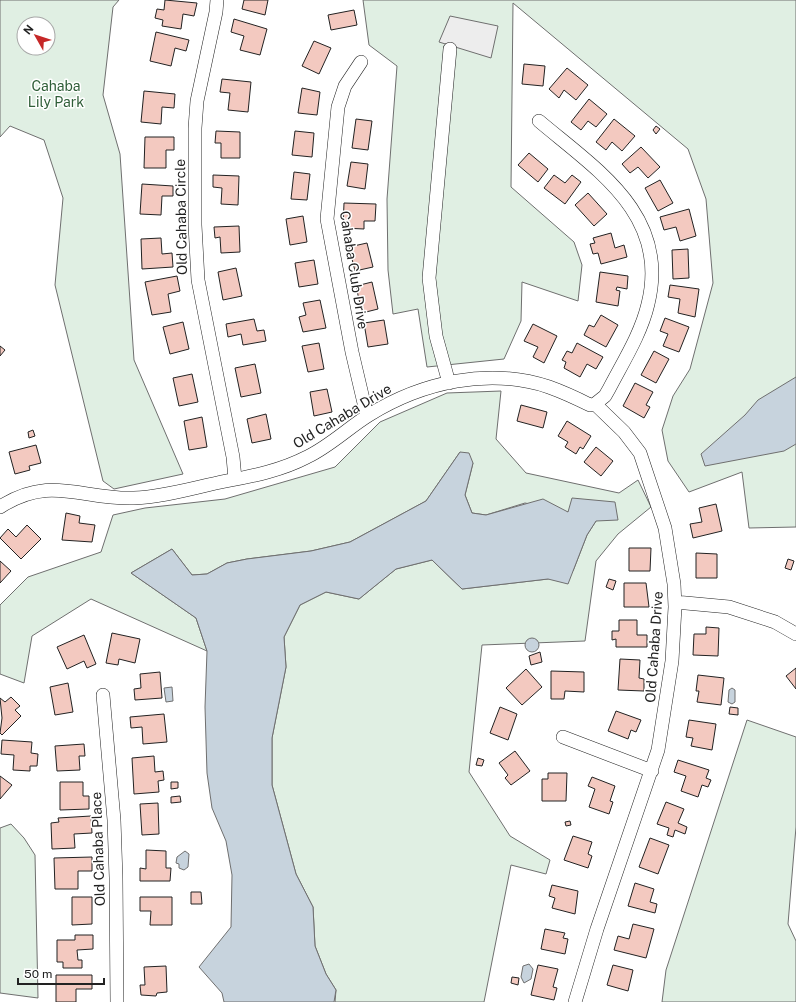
<svg xmlns="http://www.w3.org/2000/svg" width="796" height="1002" font-family="'Public Sans',sans-serif">
<rect width="100%" height="100%" fill="#fff"/>
<path fill="#e0efe3" stroke="#6f6f6f" fill-rule="evenodd" d="M0,0H119L113,7L103,95L120,154L134,360L183,474L114,489L103,481L55,285L63,198L44,140L10,126L0,137ZM24,24H48V48H24Z
M363,0H796V527L749,528L742,472L689,492L668,461L662,430L673,396L690,369L713,283L706,199L688,149L513,3L511,187L574,242L582,265L578,301L522,282L521,321L504,359L427,367L418,309L393,314L388,270L387,199L397,66L369,45Z
M501,391L496,439L526,473L619,493L638,480L651,507L618,534L596,561L585,641L482,645L469,772L510,836L550,860L546,874L511,865L484,1002H335L336,990L326,974L315,946L313,907L296,874L272,785V738L286,667L284,637L300,605L326,592L359,599L396,569L432,560L462,589L548,579L573,571L587,535L596,521L568,512L525,503L486,515L472,513L465,495L473,463L460,452L426,501L350,542L311,551L247,559L227,563L207,574L192,575L172,549L131,573L196,618L207,651L91,599L32,636L24,683L0,674V605L28,577L101,552L113,515L145,508L225,499L335,467L380,422L447,393Z
M747,720L796,737V827L788,924L796,941V1002H662L666,970Z
M11,824L24,838L35,855L38,998L0,993V828Z"/>
<path fill="#ededed" stroke="#6f6f6f" d="M450,16L498,26L491,58L439,42Z"/>
<path fill="#c7d3dd" stroke="#6f6f6f" d="M796,377V444L784,451L705,466L701,454L745,415L758,400Z
M460,452L469,453L473,463L465,495L472,513L486,515L543,499L568,512L572,498L615,502L618,520L596,521L587,535L568,584L548,579L462,589L432,560L396,569L359,599L326,592L300,605L284,637L286,667L272,738V785L296,874L313,907L315,946L326,974L336,990L334,1002H224L222,993L199,967L231,927L232,875L226,841L212,808L207,773L205,707L207,651L196,618L131,573L172,549L192,575L207,574L227,563L247,559L311,551L350,542L426,501Z
M525 645a7 7 0 1 1 14 0a7 7 0 1 1-14 0Z
M172,687L173,701L166,702L164,688Z
M732,688L735,690V702L732,704L728,702L729,690Z
M185,851L189,854L188,867L184,870L179,868V864L176,863L177,857Z
M529,964L533,969L531,979L524,983L521,977L523,966Z"/>
<path fill="#f3c9c0" stroke="#222" d="M165,0L197,3L194,16L183,14L181,29L162,26L163,20L155,18L157,9L164,10Z
M244,0H268L265,15L242,9Z
M354,10L357,25L331,30L328,15Z
M234,19L267,29L260,55L240,50L244,36L231,32Z
M156,32L189,40L186,51L175,48L171,66L150,61Z
M314,41L331,48L319,74L302,66Z
M524,64L545,66L543,86L522,84Z
M567,68L588,85L576,100L564,90L559,98L549,89Z
M222,79L251,82L248,112L228,110L230,93L220,92Z
M302,88L320,92L317,115L298,113Z
M144,91L175,94L174,108L162,107L161,124L141,122Z
M589,99L607,114L596,127L588,121L581,130L571,122Z
M356,119L372,121L368,150L352,148Z
M614,119L635,136L622,151L612,142L606,150L596,142Z
M656,126L660,129L656,134L653,130Z
M216,131L240,132V158H221V143H215Z
M295,131L314,133L312,157L292,155Z
M145,137H174V150H166V168H144Z
M641,147L660,167L648,178L638,167L630,173L622,164Z
M529,153L548,169L538,182L518,165Z
M351,162L368,164L365,189L347,186Z
M294,172L310,174L307,200L291,199Z
M213,175L239,176L238,205L221,204L222,188L213,187Z
M554,175L565,183L572,175L581,182L565,204L544,188Z
M660,180L673,203L658,211L645,188Z
M142,184L173,186V196H162L161,215L140,214Z
M588,193L607,214L594,226L575,205Z
M344,203L376,204L375,221H364V229L343,228Z
M689,209L696,236L680,241L676,227L664,230L660,217Z
M303,216L307,242L290,245L286,219Z
M239,226L240,252L221,253L220,237L215,238L214,227Z
M611,233L615,248L624,245L627,257L601,264L598,253L593,254L590,244L595,243L593,238Z
M161,238L162,254L172,253L173,267L142,269L141,239Z
M367,243L373,267L355,271L349,247Z
M688,249L689,278L673,279L672,250Z
M314,260L318,284L299,287L295,263Z
M236,268L242,296L223,300L218,272Z
M600,272L628,276L627,289L617,287L616,290L620,291L618,306L596,302Z
M177,276L180,291L168,294L171,312L152,315L145,282Z
M372,282L378,309L362,313L356,286Z
M670,285L699,289L695,317L678,313L680,299L668,297Z
M320,300L326,328L303,332L299,317L306,315L303,303Z
M601,315L618,325L606,347L584,335L589,325L594,327Z
M665,318L689,327L679,352L663,346L668,334L660,331Z
M254,319L257,331L264,330L266,341L243,345L241,334L228,337L226,324Z
M384,320L388,344L368,347L364,323Z
M183,322L189,349L170,354L163,327Z
M533,324L557,336L544,363L533,357L538,347L524,341Z
M319,343L324,369L308,372L302,346Z
M577,343L603,357L596,369L587,364L580,377L564,368L566,362L562,360L567,351L572,353Z
M0,346L5,350L0,356Z
M654,351L669,359L656,383L641,375Z
M255,364L261,393L241,397L235,368Z
M192,374L198,402L179,406L173,378Z
M635,383L653,392L646,405L650,407L644,418L623,406Z
M327,389L332,412L314,416L310,392Z
M521,405L547,412L543,428L517,421Z
M266,414L271,439L252,443L247,419Z
M202,417L207,447L189,450L184,421Z
M567,421L591,436L583,449L580,447L576,454L565,447L568,442L558,436Z
M33,430L35,436L29,438L28,432Z
M36,445L41,463L29,466L30,470L15,474L9,452Z
M596,447L613,461L601,476L584,462Z
M716,504L722,531L693,538L690,524L702,522L699,508Z
M66,513L80,516L79,523L95,525L92,542L62,540Z
M27,525L41,539L21,559L0,538L8,529L16,537Z
M629,548H651L650,571H629Z
M696,553L717,554V578H696Z
M788,559L794,561L791,570L785,568Z
M0,561L11,571L0,583Z
M609,579L616,581L613,590L606,587Z
M624,583H646L649,607H624Z
M619,620H637V635H647V647H616V639L612,640V631H619Z
M706,627L719,628L718,656L693,655L694,634H706Z
M112,633L140,639L135,663L119,659L118,665L106,663Z
M84,635L96,664L87,668L84,661L67,669L57,647Z
M540,652L542,662L531,665L529,656Z
M620,659L640,660L639,678L644,679V691L618,690Z
M796,668V689L786,676Z
M526,669L542,687L522,705L506,688Z
M551,671L584,672V692L565,691L564,699H551Z
M160,672L162,698L135,700L134,689L141,688L140,674Z
M698,675L724,678L721,705L697,702L699,691H696Z
M68,683L73,712L55,715L50,687Z
M11,697L20,706L15,710L21,716L2,735L0,733L2,718L0,698L5,702Z
M500,707L517,714L508,740L490,733Z
M730,707L738,708V715L729,714Z
M616,711L641,720L636,732L631,730L628,739L608,731Z
M164,714L167,742L143,744L142,727L131,728L130,717Z
M689,720L716,724L712,750L691,746L693,738L686,737Z
M2,740L32,742L31,753L38,754L37,766H30V771L13,770L14,755L1,754Z
M84,744L85,756H79L80,770L57,771L55,746Z
M515,751L530,771L511,785L505,778L508,775L499,763Z
M154,756L155,772L163,771L164,780L158,781L159,792L134,794L132,758Z
M478,758L484,760L482,766L476,765Z
M678,760L709,770L706,778L711,780L708,787L702,785L698,797L681,791L686,776L674,772Z
M548,773H567L566,801H542V779H548Z
M0,776L12,785L0,799Z
M592,777L615,786L610,801L613,802L609,814L589,807L595,789L588,786Z
M60,782H83V796H89V809L60,810Z
M171,782H178V788L171,789Z
M180,796L181,802L171,803V797Z
M666,802L684,809L678,823L687,827L685,834L675,830L673,837L667,835L669,828L657,824Z
M158,803L159,834L142,835L140,804Z
M91,816L92,833L74,834L75,848L52,849L51,823L59,822L58,818Z
M570,821L571,825L566,826L565,822Z
M573,836L592,842L588,854L592,856L588,868L564,860Z
M650,838L669,845L658,874L639,867Z
M146,850L166,851V868H171L170,881H140V868L146,869Z
M92,857V871H78V889H55L54,858Z
M635,883L654,889L650,902L657,904L655,913L628,906Z
M552,885L578,891L575,914L552,908L555,898L549,896Z
M191,892H201L202,904H191Z
M72,897H92V924L72,925Z
M140,897H172V925H150L151,911H140Z
M633,924L654,929L646,958L614,950L618,936L629,939Z
M545,929L565,933L563,938L568,939L565,954L541,949Z
M75,935H93V949L77,950L78,960H82V968H63V962H57V940H75Z
M538,965L558,969L553,987L557,988L554,1000L531,995Z
M613,965L633,970L628,991L607,985Z
M166,966L167,992L157,993L156,996L141,995L140,985H145L144,967Z
M56,975H92V989H76V1002H56Z
M512,977L519,978L518,985L511,983Z"/>
<g fill="none" stroke-linecap="round" stroke-linejoin="round">
<g stroke="#222" stroke-width="14">
<path id="minor" d="M217,0L216,12L197,101L195,128V225L198,280L233,457L235,479
M361,62L345,86L338,107L327,219L352,352L367,416
M539,121C597,170 670,215 648,304C641,334 623,362 609,389L605,396L595,404
M449,383L436,336L429,278L450,49
M0,507C51,474 82,500 134,498C164,497 196,487 226,481C254,476 282,470 307,457C330,446 348,428 369,415C422,382 489,367 549,387C563,392 576,398 590,405L595,404L624,432L640,453L665,528L674,584L675,607L672,661L658,750L597,929L575,1002
M675,602L729,607L775,622L796,634
M103,695L114,820L116,878L117,1002
M563,737L652,771"/>
</g>
<use href="#minor" stroke="#fff" stroke-width="13"/>
</g>
<g text-anchor="middle" dominant-baseline="central" stroke-width="3" stroke-linejoin="round" paint-order="stroke">
<g font-size="14" fill="#2f5e38" stroke="#fff">
<text x="56" y="86">Cahaba<tspan x="56" dy="16">Lily Park</tspan></text>
</g>
<g font-size="14" fill="#222" stroke="#fff">
<text transform="translate(181 217) rotate(-91)">Old Cahaba Circle</text>
<text transform="translate(354 270) rotate(81)">Cahaba Club Drive</text>
<text transform="translate(342 416) rotate(-31)">Old Cahaba Drive</text>
<text transform="translate(654 647) rotate(-86)">Old Cahaba Drive</text>
<text transform="translate(98 849) rotate(-92)">Old Cahaba Place</text>
</g>
</g>
<g transform="translate(36 36) rotate(309)"><circle r="19" fill="#ffffff" stroke="#a7a7a7"/>
<path d="M0-3L7 15L0 10L-7 15Z" fill="#c62828"/>
<text y="-6" font-size="11" font-weight="bold" text-anchor="middle" fill="#222222">N</text>
</g>
<path d="M18 978v6h86v-6" fill="none" stroke="#222222" stroke-width="2"/>
<text x="24" y="978" font-size="12" fill="#222222" stroke="#ffffff" stroke-width="3" paint-order="stroke">50 m</text>
</svg>
